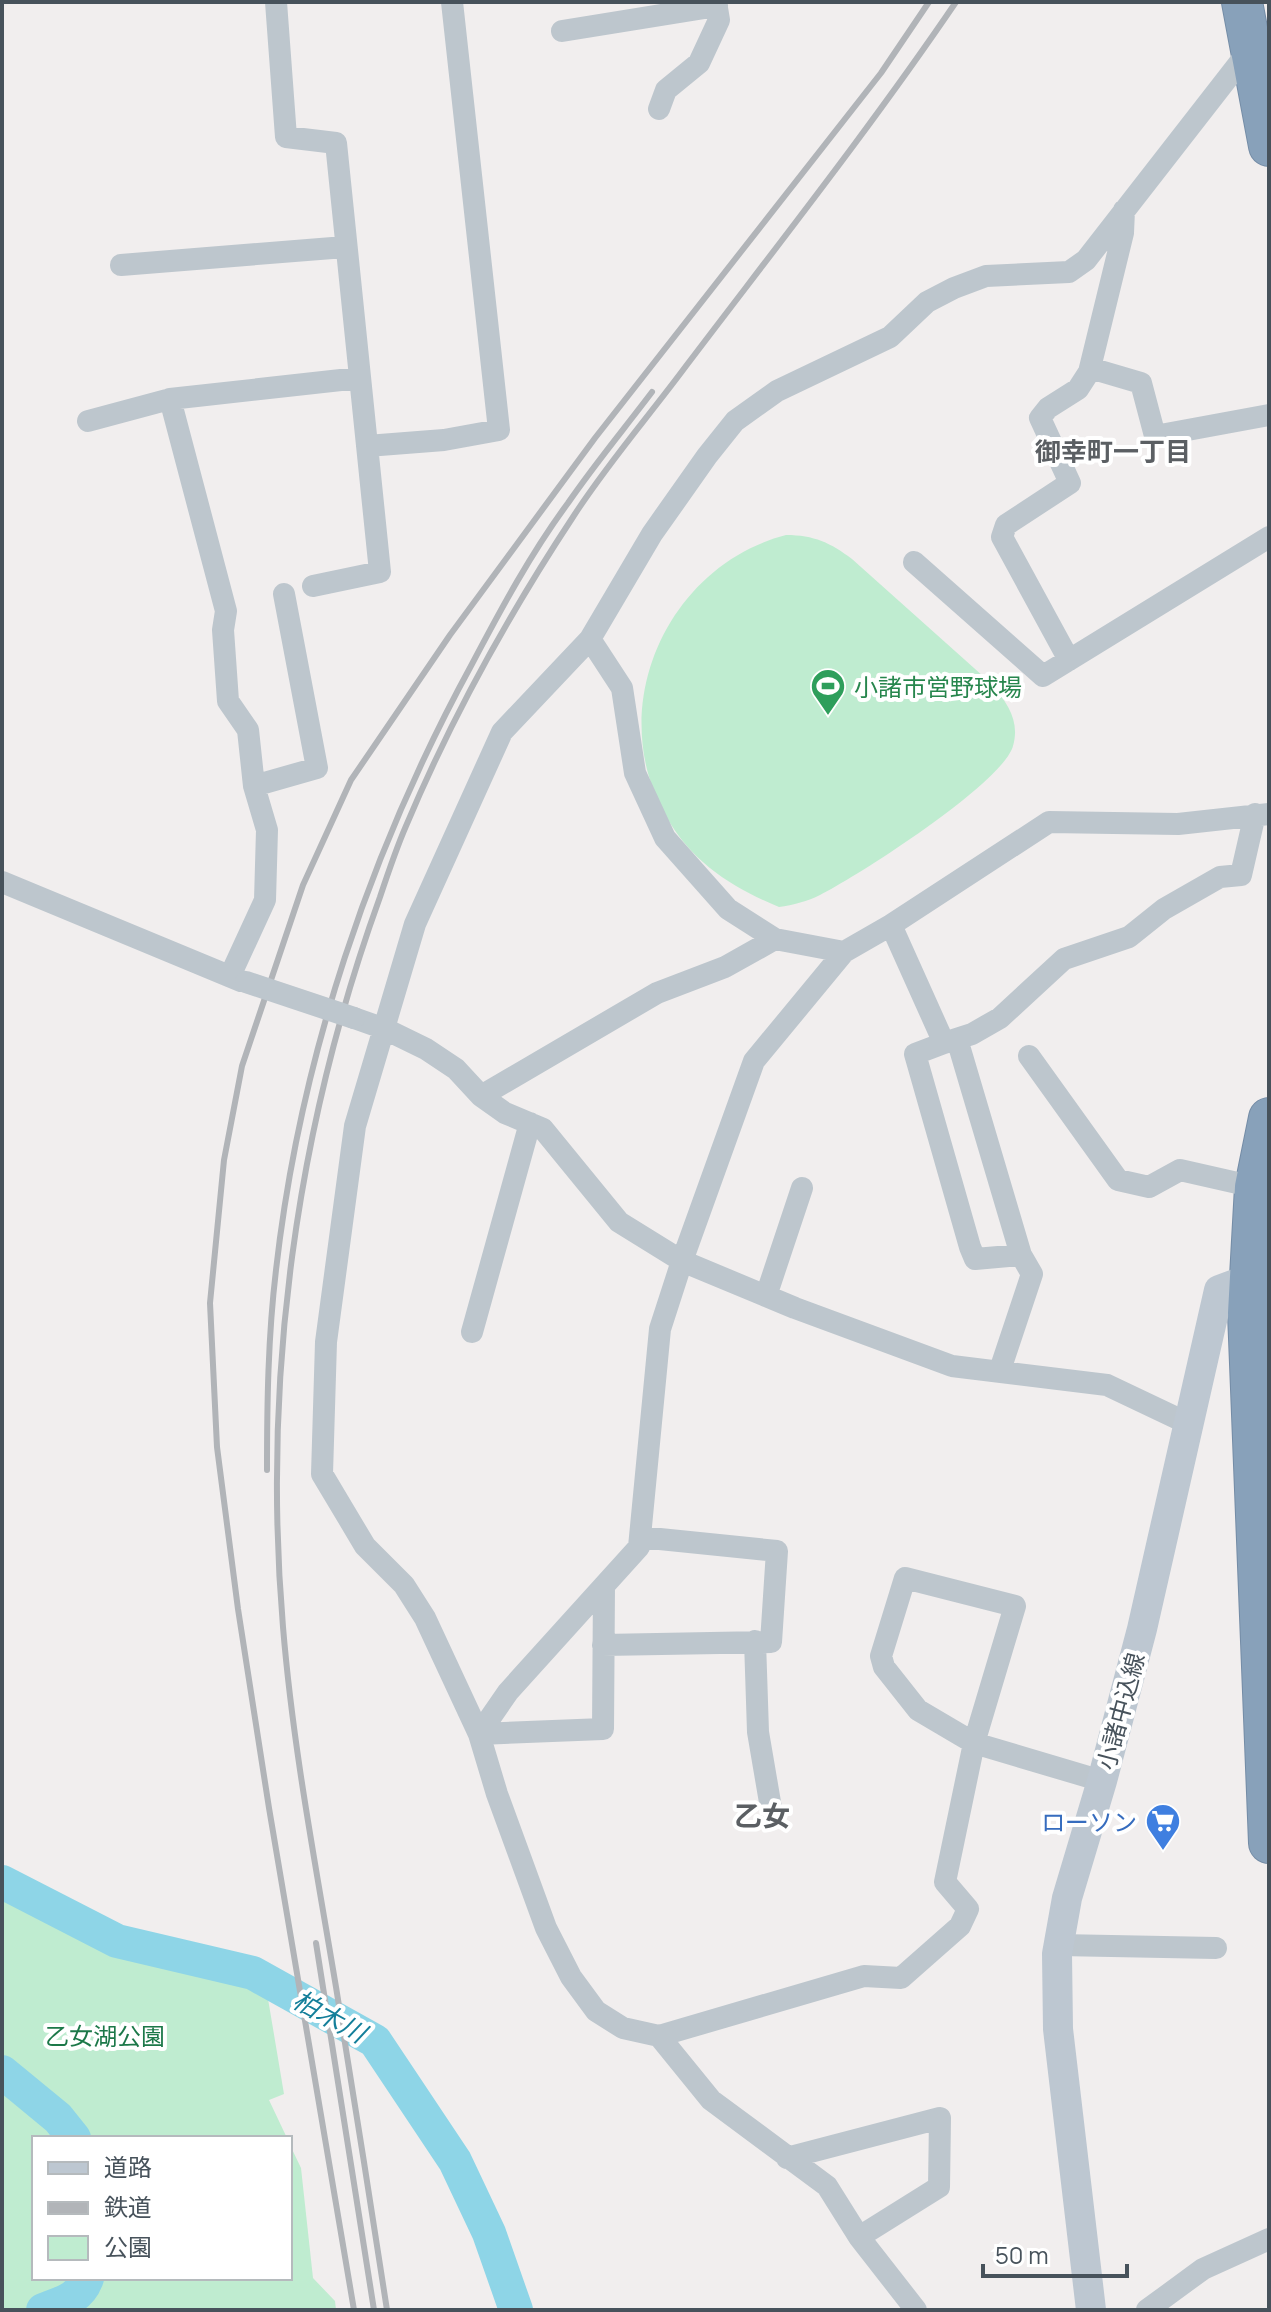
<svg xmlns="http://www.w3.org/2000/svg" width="1271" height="2312" font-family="Manrope,'Noto Sans JP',sans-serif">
<rect width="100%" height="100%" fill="#f1eeee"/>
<path fill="#bfecd0" d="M786,535C814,535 831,543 852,559L993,685C1008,705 1020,721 1013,746C1003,783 858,876 820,895C808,901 793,905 779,907C733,888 693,863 667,818C603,710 666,566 786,535Z
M2,1867L112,1927L165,1946L263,1969L284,2094L269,2100L287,2138H34V2278H290V2145L301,2168L313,2278L335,2301L336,2310H2Z"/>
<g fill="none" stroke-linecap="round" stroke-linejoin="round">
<path stroke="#8ed5e7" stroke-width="34" d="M2,1882L117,1941L253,1973L375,2041L455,2161L489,2233L516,2310
M2,2072L58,2118L74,2138
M43,2310C61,2303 80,2299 87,2278"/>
<g stroke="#748ca6" stroke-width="42">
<path id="highway" d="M1242,2L1269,146
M1269,1118L1255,1187L1248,1313L1269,1843"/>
</g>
<path stroke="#bdc6cd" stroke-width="22" d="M276,2L286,137L336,143L380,572L313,586
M562,31L717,6
M659,109L666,90L699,63L719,20L716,2
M121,265L345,247
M1090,368L1141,383L1155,436L1269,415
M170,399L226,611L223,630L228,701L248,730L254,786L267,830L265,900L230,976
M88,421L170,399L359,378
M367,446L444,440L499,430L452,2
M914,562L1043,676L1269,537
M590,639L622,688L635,773L665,838L728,909L775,939L844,952
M1069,660L1002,537L1006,525L1070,483L1040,418L1048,408L1078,389L1089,372L1123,233L1124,210
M254,786L317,768L284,594
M2,882L241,981
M891,925L944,1043L915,1054L970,1247L975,1259L1021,1255L1032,1274L1000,1370
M354,1018L385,1029L426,1049L456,1069L481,1096L505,1113L543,1129L619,1222L682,1261L795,1308L952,1366L1107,1385L1187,1423
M957,1039L1021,1255
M944,1043L972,1034L1000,1018L1064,959L1129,937L1164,909L1220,877L1241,875L1255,814
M1029,1056L1118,1180L1149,1187L1180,1170L1255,1187
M481,1096L657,993L725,967L775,939
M766,1296L802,1188
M472,1332L530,1123
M755,1641L758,1732L772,1814
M603,1645L771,1642L777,1551L640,1537
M479,1734L508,1692L639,1547L660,1329L682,1261L754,1061L844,952L891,925L1049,822L1178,824L1269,814
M479,1734L603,1729L604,1586
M1102,1781L974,1743L918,1710L884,1667L881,1656L905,1578L1015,1606L974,1743L945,1882L968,1909L960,1926L901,1978L864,1976L659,2036L623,2028L596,2011L571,1977L546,1928L497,1794L479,1734L425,1618L404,1585L365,1546L322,1474L326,1342L355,1126L415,924L502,732L590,639L652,534L707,456L735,421L777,391L890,337L927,302L954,288L986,276L1069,272L1086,260L1251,48
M1059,1945L1216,1948
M659,2036L711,2100L827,2186L859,2237L916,2310
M787,2158L940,2118L939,2187L859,2237
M1147,2310L1203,2269L1269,2239"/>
<path stroke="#bdc7d1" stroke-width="30" d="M1091,2310L1058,2029L1057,1954L1067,1898L1102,1781L1142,1629L1219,1290L1249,1279"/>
<use href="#highway" stroke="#88a1ba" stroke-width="40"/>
<path stroke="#b1b4b8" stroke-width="6" d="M267,1470C267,1403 268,1337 276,1270C300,1058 370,851 472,664C501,609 531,553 568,503C594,465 624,429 652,392
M316,1943L374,2310
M354,2310L269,1808L238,1609L217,1447L210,1303L224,1160L242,1066L303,885L351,780L450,635L595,438L881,73L929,2
M387,2310C370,2202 354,2095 336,1987C316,1867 293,1748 283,1627C262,1380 296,1129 380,897C388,873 396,849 406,826C451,719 509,614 573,517C607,464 649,416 686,366C777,246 871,127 956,2"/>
<path stroke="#bdc6cd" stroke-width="22" d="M246,982L354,1018"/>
</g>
<defs>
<g id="stadium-pin" transform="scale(1.8)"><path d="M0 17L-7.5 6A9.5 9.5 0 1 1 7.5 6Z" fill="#2e9e5b" stroke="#fff"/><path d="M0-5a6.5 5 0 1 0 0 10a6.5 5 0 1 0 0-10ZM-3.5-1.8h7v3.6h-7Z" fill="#fff"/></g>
<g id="supermarket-pin" transform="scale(1.8)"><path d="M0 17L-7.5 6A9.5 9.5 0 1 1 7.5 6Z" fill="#3f7fe0" stroke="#fff"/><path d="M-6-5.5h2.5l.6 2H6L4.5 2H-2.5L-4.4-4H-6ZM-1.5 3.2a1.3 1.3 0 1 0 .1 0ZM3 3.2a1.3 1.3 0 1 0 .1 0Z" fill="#fff"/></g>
</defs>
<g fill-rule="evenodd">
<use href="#stadium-pin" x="828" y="686"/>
<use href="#supermarket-pin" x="1163" y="1821"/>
</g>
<g text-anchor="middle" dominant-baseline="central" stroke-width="8" stroke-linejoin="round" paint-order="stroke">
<g font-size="24" fill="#27864d" stroke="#fff" text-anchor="start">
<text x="854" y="686">小諸市営野球場</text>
</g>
<g font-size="24" fill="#47525b" stroke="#fff">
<text transform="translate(1120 1711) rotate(-75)">小諸中込線</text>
</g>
<g font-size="24" fill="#366cbe" stroke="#fff" text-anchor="end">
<text x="1137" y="1821">ローソン</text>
</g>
<g font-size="24" fill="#1c7849" stroke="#fff">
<text x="105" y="2035">乙女湖公園</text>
</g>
<g font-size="26" font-weight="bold" fill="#5b5f63" stroke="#fff">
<text x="1113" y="451">御幸町一丁目</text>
</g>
<g font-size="26" font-style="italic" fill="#147f9a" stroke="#fff">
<text transform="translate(330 2016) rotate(29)">柏木川</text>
</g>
<g font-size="28" font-weight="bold" fill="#5b5f63" stroke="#fff">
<text x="762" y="1815">乙女</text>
</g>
</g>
<rect width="1271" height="2312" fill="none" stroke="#47525b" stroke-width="8"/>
<rect x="32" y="2136" width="260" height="144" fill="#ffffff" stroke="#b5babd" stroke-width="2"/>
<rect x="48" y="2162" width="40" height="12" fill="#bdc7d1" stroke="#b5babd" stroke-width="2"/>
<text x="104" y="2176" font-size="24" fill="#47525b">道路</text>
<rect x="48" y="2202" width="40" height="12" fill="#b1b4b8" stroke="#b5babd" stroke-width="2"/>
<text x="104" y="2216" font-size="24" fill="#47525b">鉄道</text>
<rect x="48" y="2236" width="40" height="24" fill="#bfecd0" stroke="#b5babd" stroke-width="2"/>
<text x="104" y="2256" font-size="24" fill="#47525b">公園</text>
<path d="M983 2264v12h144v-12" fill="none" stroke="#47525b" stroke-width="4"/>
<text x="995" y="2264" font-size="24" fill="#47525b" stroke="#ffffff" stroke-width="6" paint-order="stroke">50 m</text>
</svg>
